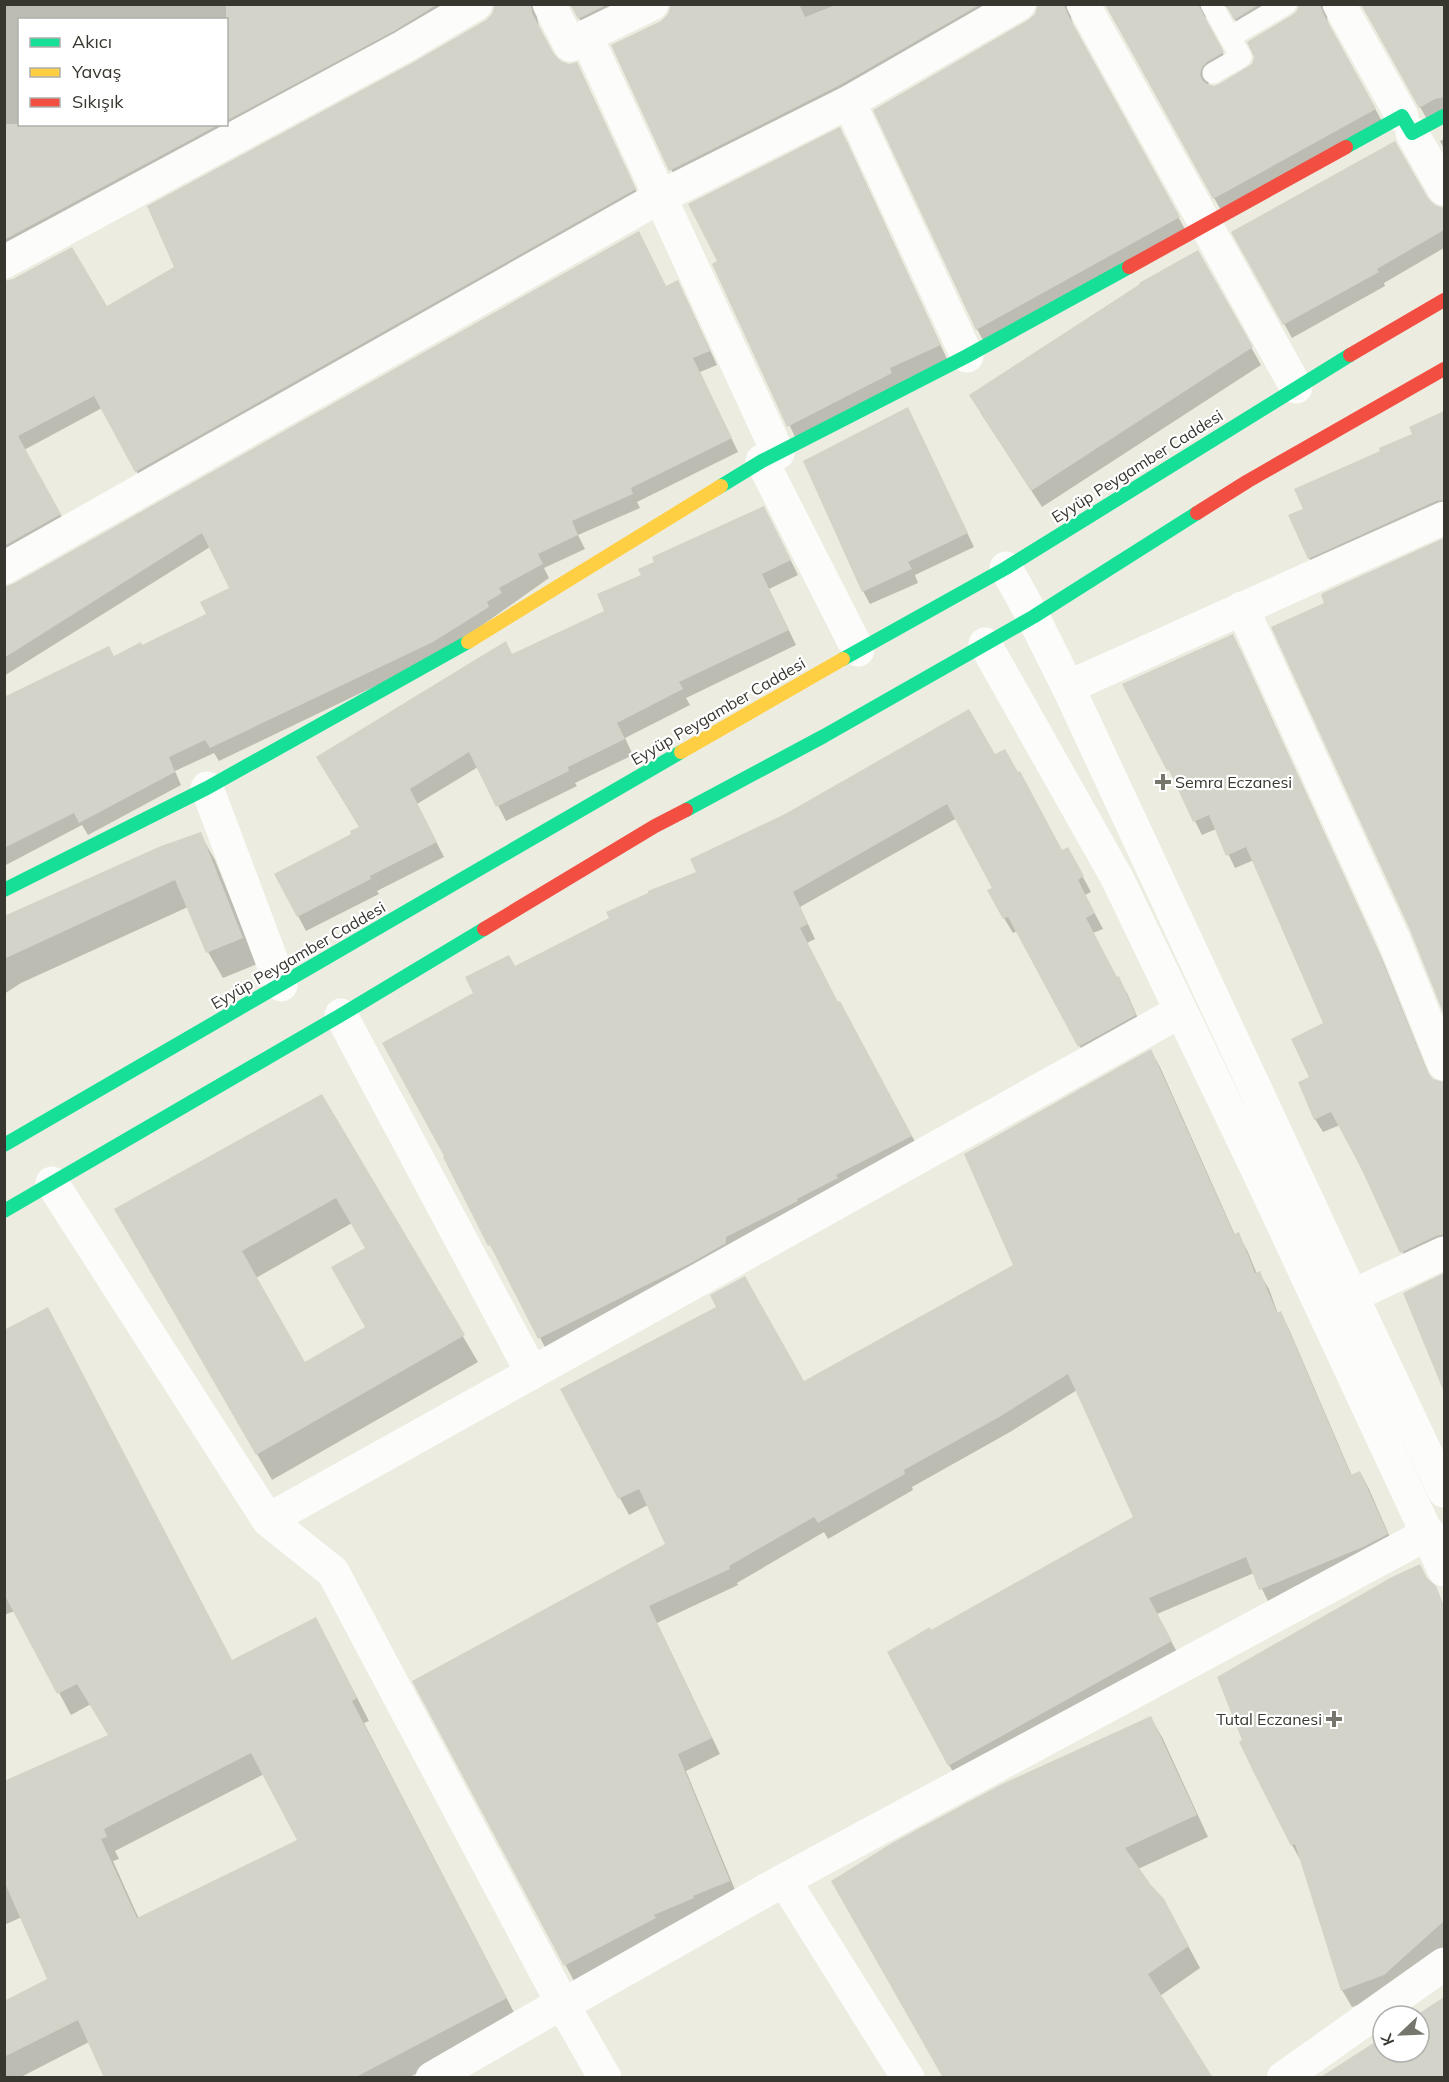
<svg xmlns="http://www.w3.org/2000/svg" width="1449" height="2082" font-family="Mulish,sans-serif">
<rect width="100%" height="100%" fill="#ecece0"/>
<path fill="#0003" fill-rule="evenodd" d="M4,4H468L4,258ZM20,20H226V124H20Z
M496,4H544L537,17L539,28L554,57L560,62L569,65L577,64L642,203L144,485L102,408L24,450L68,528L4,564V282L106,308L176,267L413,65L486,21L493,14Z
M571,4H643L587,32Z
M672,4H1011L678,184L613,46L662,22L669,15Z
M1078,4L1074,9L1071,18L1074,28L1186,231L984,342L977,329L1030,21L1036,15L1039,5Z
M1105,4H1218L1212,7L1205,18L1207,25L1230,66L1209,80L1208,86L1214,87L1249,69L1294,16L1300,6H1288L1243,32L1227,7L1219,4H1334L1330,9L1327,19L1330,28L1383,123L1222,212Z
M1361,4H1444V112L1428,121Z
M1444,139V149L1440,141Z
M847,142L947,359L796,439L714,265Z
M1427,199L1433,206L1444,209V248L1384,283L1385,286L1292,338L1233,232Z
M1198,252L1261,365L1042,507L980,412Z
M666,288L685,296L717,365L700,372L738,452L637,502L640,508L578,535L585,549L544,568L549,578L440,655L219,761L214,753L175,771L181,785L88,835L82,825L4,866V695L6,698L142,647L208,614L231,589L210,547L4,676V588Z
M1444,413V514L1317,571L1309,558L1305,510L1382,452L1414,435L1411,428Z
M914,422L974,547L915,575L918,583L870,604L863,591Z
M772,523L798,575L769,589L796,645L686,698L690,705L625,738L633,755L575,783L577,786L506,821L478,767L417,804L444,857L377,891L379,894L306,931L298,916L353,835L513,656L606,612Z
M1444,540V1011L1412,930L1324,594Z
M1240,649L1383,961L1431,1080L1441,1084H1444V1249L1409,1265L1340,1125L1323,1132L1315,1119L1311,1077L1325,1024L1254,860L1235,868L1216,829L1202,835L1169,770Z
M994,756L1062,852L1076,864L1091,892L1085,895L1103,929L1093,933L1117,979L1127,993L1143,1030L1088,1061L1017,931L1013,933L1004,918L994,888L957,818L800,907L815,939L807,943L838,1004L848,1018L920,1151L548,1353L499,1259L490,1245L475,994L514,967Z
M200,834L215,860L257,964L223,978L208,952L188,907L21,983L4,994V917Z
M1151,1051L1160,1067L1235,1235L1238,1234L1247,1250L1257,1274L1259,1273L1269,1289L1278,1314L1280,1313L1289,1329L1352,1476L1360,1472L1369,1489L1396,1551L1270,1605L1254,1573L1157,1614L1180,1658L959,1781L949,1765L931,1632L1135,1518L1077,1390L1010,1432L912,1487L913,1490L828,1539L824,1532L737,1583L738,1585L657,1623L720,1754L686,1771L738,1897L574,1981L414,1682L667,1545L648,1505L629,1515L562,1390L804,1383L1015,1266Z
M322,1096L478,1362L272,1480L116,1210ZM352,1223L367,1249V1328L304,1364L256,1278Z
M1444,1275V1385L1405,1294Z
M4,1332L232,1662L328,1641L369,1721L364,1723L518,2020L408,2078H106L89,2042L19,2078H4V2002L49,1980L22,1917L4,1925V1782L110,1736L91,1704L71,1715L15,1611L4,1615ZM264,1774L299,1841L139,1919L113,1861L119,1859L115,1851Z
M1430,1583L1444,1605V1947L1394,1992L1352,2007L1342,1990L1302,1863L1292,1845Z
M1151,1718L1163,1739L1208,1837L1138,1869L1176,1923L1200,1968L1160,1996L944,2078Z
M1444,1999V2078H1322L1383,2038V2052H1419L1418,2016Z"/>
<path fill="#d3d3c9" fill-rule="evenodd" d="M226,4H438L394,31L226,121Z
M495,4H531L532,13L554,54L561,61L569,64L577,62L636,189L135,472L94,396L18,436L61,514L4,546V281L13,279L72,247L107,306L174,267L147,206L412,63L486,20L492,14Z
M570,4H608L578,19Z
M671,4H799L805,17L838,4H981L840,85L669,171L611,45L661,21L668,14Z
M1038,4H1064L1067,13L1180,217L976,330L873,110L1028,20L1035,14Z
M1105,4H1198L1224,52L1207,62L1202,67L1200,74L1202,80L1207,84L1214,86L1219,84L1252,64L1254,57L1247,42L1292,15L1297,11L1299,4H1320L1323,13L1376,109L1213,199Z
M1226,4H1260L1234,20Z
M1361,4H1444V97L1435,99L1419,108Z
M4,124H220L4,240Z
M840,127L941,345L890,368L892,373L787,427L712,264L717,261L688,204Z
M1395,141L1428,198L1435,205L1444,208V230L1377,269L1379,272L1283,325L1231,232Z
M639,231L666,286L678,280L710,351L693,358L732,438L631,488L633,494L572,521L578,535L538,554L543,564L499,588L502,593L487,602L489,607L433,642L210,748L205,740L169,757L175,772L79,823L74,813L4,848V697L109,646L114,656L141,642L142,645L206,614L200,602L229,588L202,533L4,658V587L13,584Z
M1198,250L1253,347L1031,491L969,395L1140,284L1139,283Z
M908,407L968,533L908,562L912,569L862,592L803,461Z
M1444,411V500L1436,501L1308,559L1288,515L1303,509L1294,489L1380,451L1379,448L1412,434L1409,427Z
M764,506L791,560L762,574L789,630L679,682L683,689L617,723L625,739L568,767L569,771L496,807L469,752L410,789L437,842L370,876L371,879L297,917L274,874L351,834L350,831L359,827L316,757L506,641L512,654L604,611L597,594L641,575L638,569L654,562L652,557Z
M1444,538V1015L1410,930L1271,627L1324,603L1321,595L1323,593Z
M1233,634L1376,945L1427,1071L1433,1079L1444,1082V1234L1436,1236L1400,1253L1361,1168L1331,1112L1314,1120L1298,1082L1309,1077L1291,1039L1323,1023L1246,847L1226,856L1209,815L1193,822L1169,770L1167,771L1122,684Z
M969,709L995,754L1005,749L1018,772L1020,771L1062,850L1068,847L1084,876L1078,880L1095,913L1086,918L1117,977L1119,976L1136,1015L1078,1047L1008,917L1003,919L987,890L992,888L947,804L793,892L808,924L800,928L838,1002L840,1001L912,1136L836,1175L838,1178L797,1199L798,1201L726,1237V1243L693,1262L538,1339L490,1245L488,1246L443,1157L444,1156L382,1043L473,993L465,977L509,955L515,966L609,918L606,912L648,893V891L696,872L690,859L785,814Z
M201,832L243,938L206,953L175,880L4,959V916L161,846Z
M1151,1049L1234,1234L1239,1232L1255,1273L1260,1271L1277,1313L1281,1311L1351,1475L1360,1471L1388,1534L1363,1547L1259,1590L1246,1557L1149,1598L1172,1641L948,1766L887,1652L930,1627L931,1630L1133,1517L1068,1374L1001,1416L904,1470L905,1474L818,1523L814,1517L729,1566L730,1569L649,1606L712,1738L678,1754L730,1881L693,1896L694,1898L654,1915L656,1918L564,1966L412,1681L665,1544L639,1489L618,1499L560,1389L716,1307L710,1295L745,1276L804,1381L1013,1265L964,1154Z
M322,1094L465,1335L256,1455L114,1209ZM336,1198L365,1248L331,1267L365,1327L305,1362L242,1251Z
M1444,1273V1392L1403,1293Z
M48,1307L232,1660L316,1617L357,1698L352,1701L507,1998L354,2078H104L78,2020L4,2057V2001L47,1979L4,1881V1781L108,1735L77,1684L57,1694L4,1594V1330ZM251,1753L297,1840L137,1918L101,1839L107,1837L104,1829Z
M1420,1564L1427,1578L1436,1586L1444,1606V1921L1384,1975L1341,1991L1295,1844L1291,1846L1255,1775L1239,1742L1242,1740L1217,1677L1392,1577Z
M1151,1716L1197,1815L1125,1848L1151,1885L1164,1899L1189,1946L1148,1974L1213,2078H943L831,1881L892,1843L1000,1785Z
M1444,1997V2078H1319L1383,2037V2052H1419V2016H1415Z"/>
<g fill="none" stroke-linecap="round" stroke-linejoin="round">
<path stroke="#fcfcfa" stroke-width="21" d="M1211,4L1241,57L1213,73
M1230,37L1286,4"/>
<path stroke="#fcfcfa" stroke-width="33" d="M549,4L570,45L586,36L778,453
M1083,4L1296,387
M1339,4L1402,116
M586,36L652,4
M849,102L967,356
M1412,133L1444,189
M4,262L403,47L476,4
M762,461L858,650
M1444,518L1068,687L1352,1296L1444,1491
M4,568L660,197L849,102L1019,4
M1006,568L1033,617L1068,687
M1242,608L1393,938L1444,1064
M985,644L1117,878L1256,1167L1444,1570
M207,788L281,985
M341,1015L532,1373
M52,1183L268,1520L333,1572L562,2003L605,2078
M1352,1296L1444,1253
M268,1520L1181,1011
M784,1880L908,2078
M432,2078L562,2003L570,2001L784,1880L1429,1533
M1283,2078L1444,1964"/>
<path stroke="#16e098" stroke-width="14" d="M1346,147L1402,116L1412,133L1444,116
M721,486L762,461L967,356L1129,267
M843,659L1006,568L1350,355
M686,810L824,736L1033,617L1197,513
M4,890L207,788L468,642
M4,1145L681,752
M4,1211L341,1015L484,929"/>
<path stroke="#ffcf43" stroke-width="14" d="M468,642L721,486
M681,752L843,659"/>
<path stroke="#f24e42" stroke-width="14" d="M1129,267L1346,147
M1350,355L1444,300
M1197,513L1248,481L1444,369
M484,929L655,826L686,810"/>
</g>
<g fill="#76766d" stroke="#fff" stroke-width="2">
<path d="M1160 773h6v6h6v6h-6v6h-6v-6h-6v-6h6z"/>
<path d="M1331 1710h6v6h6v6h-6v6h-6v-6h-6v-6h6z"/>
</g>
<g text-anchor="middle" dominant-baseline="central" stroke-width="4.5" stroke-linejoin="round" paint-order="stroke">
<g font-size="16" fill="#37372f" stroke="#fff">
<text transform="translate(1137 466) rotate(-32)">Eyyüp Peygamber Caddesi</text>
<text transform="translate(718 711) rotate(-30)">Eyyüp Peygamber Caddesi</text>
<text transform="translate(298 955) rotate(-30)">Eyyüp Peygamber Caddesi</text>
</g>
<g font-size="16" fill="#37372f" stroke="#fff" text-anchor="start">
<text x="1175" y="782">Semra Eczanesi</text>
<text x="1322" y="1719" text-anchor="end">Tutal Eczanesi</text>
</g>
</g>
<rect width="1449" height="2082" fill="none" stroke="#37372f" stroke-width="12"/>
<rect x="18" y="18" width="210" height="108" fill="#ffffff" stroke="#afafac" stroke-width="1.5"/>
<rect x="30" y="38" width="30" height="9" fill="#16e098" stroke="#afafac" stroke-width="1.5"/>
<text x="72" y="48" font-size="18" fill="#37372f">Akıcı</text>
<rect x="30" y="68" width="30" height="9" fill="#ffcf43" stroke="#afafac" stroke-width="1.5"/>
<text x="72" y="78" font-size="18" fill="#37372f">Yavaş</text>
<rect x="30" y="98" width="30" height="9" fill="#f24e42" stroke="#afafac" stroke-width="1.5"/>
<text x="72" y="108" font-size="18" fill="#37372f">Sıkışık</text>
<g transform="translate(1401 2034) rotate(247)"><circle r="28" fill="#ffffff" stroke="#afafac" stroke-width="1.5"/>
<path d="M0-4.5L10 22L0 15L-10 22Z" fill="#76766d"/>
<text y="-9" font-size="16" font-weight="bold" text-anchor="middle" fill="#37372f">K</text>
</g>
</svg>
